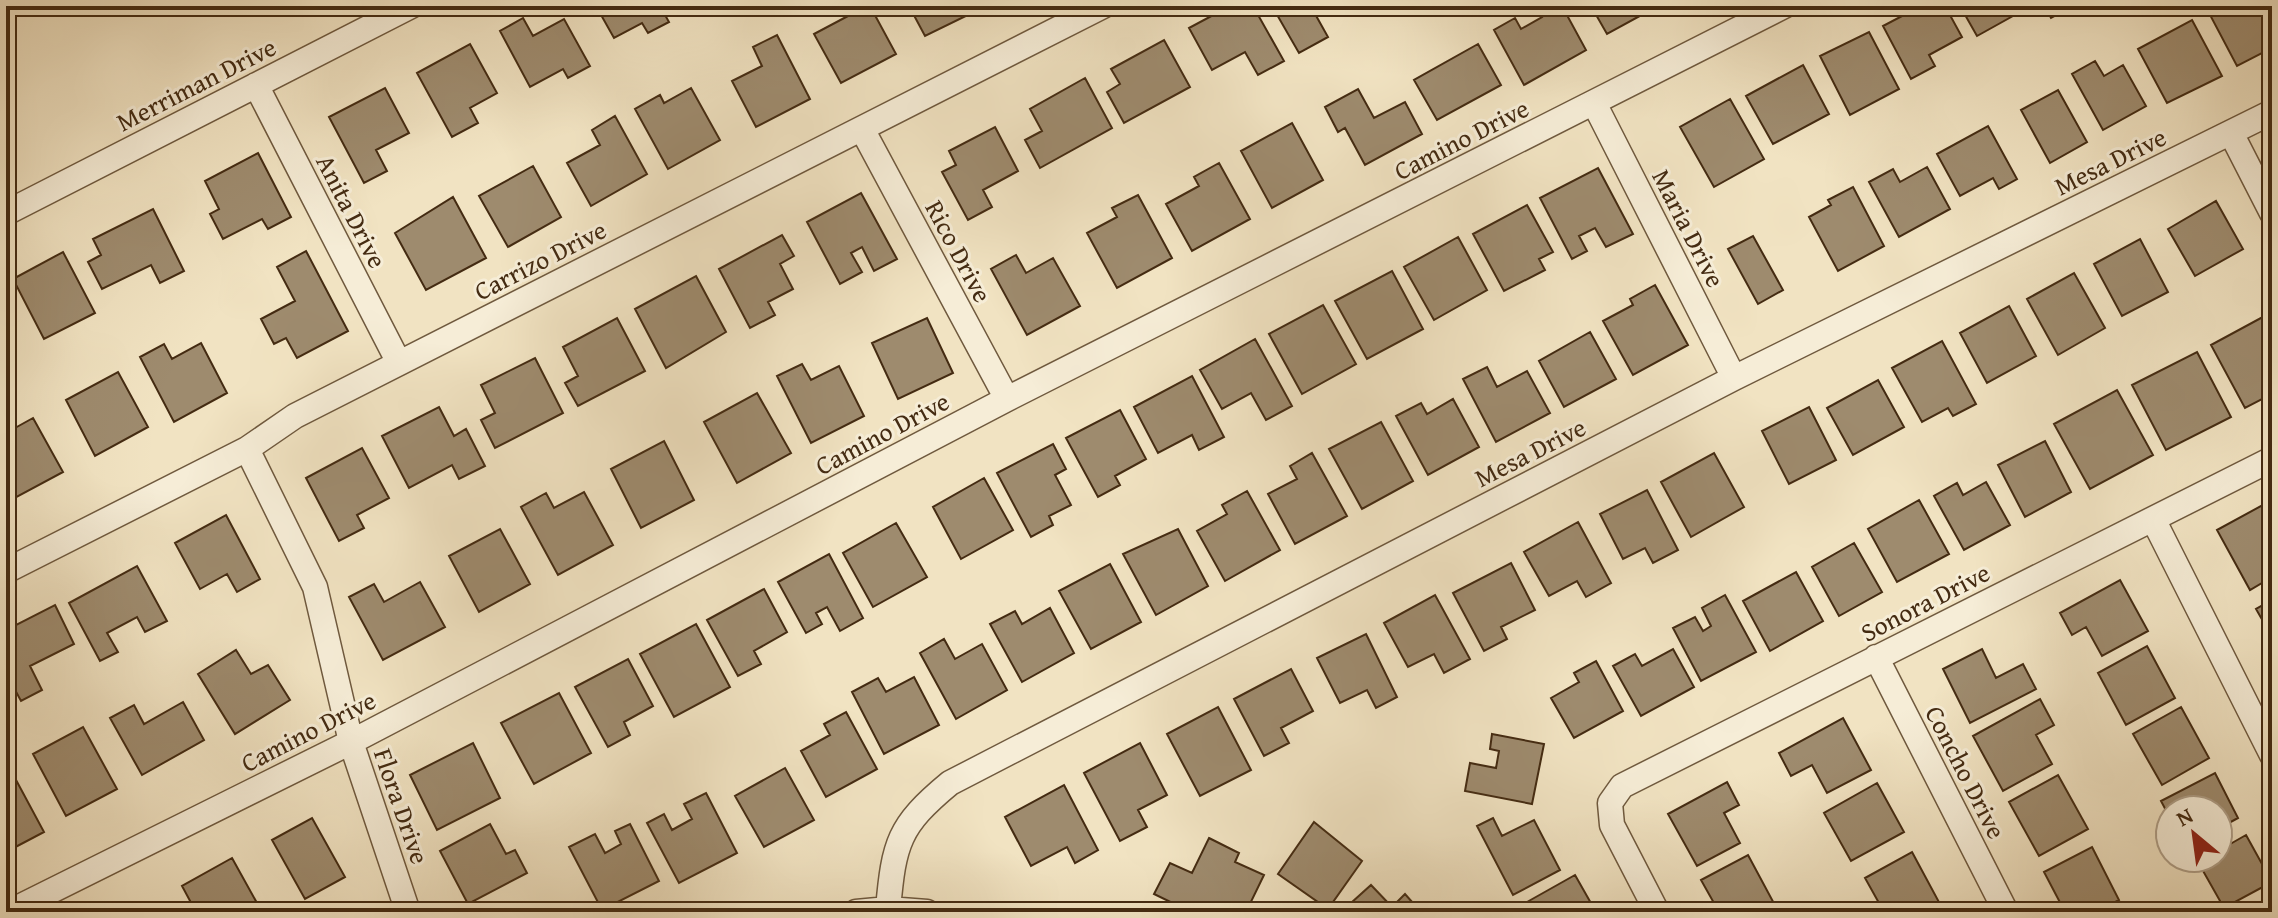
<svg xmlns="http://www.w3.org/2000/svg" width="2278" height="918" font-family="'Gentium Book Plus',serif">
<rect width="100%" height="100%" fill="#f1e3c2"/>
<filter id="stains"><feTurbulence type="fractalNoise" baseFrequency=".0025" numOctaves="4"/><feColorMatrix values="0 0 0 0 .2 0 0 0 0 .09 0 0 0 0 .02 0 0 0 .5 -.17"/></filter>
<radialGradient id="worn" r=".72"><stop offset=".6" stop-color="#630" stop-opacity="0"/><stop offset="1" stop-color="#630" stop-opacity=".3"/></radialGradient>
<path fill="#9e8b6e" stroke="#442b12" stroke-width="2" d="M596,6H660L669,22L648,33L642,23L614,38Z
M842,6H870L896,54L841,83L814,34L848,16Z
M909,6H978L980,9L925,36Z
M1230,6H1253L1284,61L1258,75L1245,52L1212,70L1189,28Z
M1272,6H1324L1314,12L1328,37L1299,53Z
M1536,6H1562L1586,50L1524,85L1494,30L1515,18L1521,29L1542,17Z
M1591,6H1658L1607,34Z
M1921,6H1945L1962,37L1929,55L1935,66L1911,79L1883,26Z
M1960,6H2028L2029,7L1977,36Z
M2045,6H2073L2051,18Z
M2222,6H2272V48L2237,66L2209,13Z
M523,18L533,36L564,19L590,66L568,78L563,69L530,87L500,31Z
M2192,20L2222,76L2167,103L2138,49Z
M1869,32L1899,89L1850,115L1820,56Z
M777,35L810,99L756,127L732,81L762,66L753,47Z
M1164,40L1190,87L1124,123L1107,92L1120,84L1111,69Z
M470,44L497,93L470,108L478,123L452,137L417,73Z
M1478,44L1501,85L1437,120L1414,80Z
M2095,61L2104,76L2123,65L2146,106L2103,130L2072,74Z
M1803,65L1829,114L1773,144L1746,96Z
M1085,78L1112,128L1040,168L1025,140L1042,131L1030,109Z
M385,88L409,133L376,150L387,171L364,183L329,117Z
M691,88L720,140L668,169L635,109L660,95L664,103Z
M1358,89L1374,118L1405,102L1422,134L1365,165L1345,128L1338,132L1325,107Z
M2058,90L2087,142L2050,163L2021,110Z
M1730,99L1764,159L1714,187L1680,127Z
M615,116L647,174L591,206L567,163L600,145L592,130Z
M1292,123L1323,180L1272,208L1241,151Z
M1988,126L2017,179L1999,189L1993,178L1960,196L1937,154Z
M995,127L1018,171L983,190L992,207L968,220L942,172L956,165L949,151Z
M258,153L291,217L268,229L262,219L223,239L210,214L219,209L205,181Z
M1219,163L1250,219L1192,251L1166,204L1199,186L1194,177Z
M533,166L561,217L508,247L479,196Z
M1927,167L1950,209L1899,237L1869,182L1893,169L1900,182Z
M1598,168L1633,234L1606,247L1595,228L1579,236L1587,251L1572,259L1540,198Z
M1853,187L1884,246L1838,271L1809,217L1831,205L1828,200Z
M861,193L897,259L874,271L862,247L851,253L862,272L840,284L807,222Z
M1138,195L1172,258L1117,288L1087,233L1117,217L1112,208Z
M453,197L486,258L426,290L395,233Z
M2216,201L2243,249L2195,276L2168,229Z
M1527,205L1553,252L1539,259L1545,270L1504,291L1473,234Z
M153,209L184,271L160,283L151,265L102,289L88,262L101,255L93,239Z
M782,235L794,256L780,264L793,289L768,302L775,315L750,328L719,269Z
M1753,236L1783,290L1758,304L1728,249Z
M1458,237L1487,290L1434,320L1404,267Z
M2140,239L2168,292L2122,316L2094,264Z
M306,251L348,331L297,358L286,338L274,344L261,319L295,301L277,267Z
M63,252L95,313L44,339L13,279Z
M1016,255L1026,273L1053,258L1080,306L1027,335L991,269Z
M1392,271L1423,329L1367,359L1335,301Z
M2074,273L2105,328L2058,355L2027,299Z
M696,276L726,332L666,368L635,309Z
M1655,285L1688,345L1633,375L1603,321L1633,305L1630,299Z
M1323,305L1356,364L1302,394L1269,334Z
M2009,306L2036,356L1987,383L1960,333Z
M2272,312V394L2245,408L2211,345Z
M617,318L645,371L578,406L565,383L578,376L563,347Z
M927,318L953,373L898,399L872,343Z
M1590,332L1616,379L1564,407L1539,361Z
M1255,339L1292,406L1266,420L1251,393L1222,409L1200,370Z
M1942,341L1976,404L1953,416L1948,408L1922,422L1892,368Z
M201,343L227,393L174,422L140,357L164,344L172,359Z
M2197,352L2231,417L2166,450L2132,385Z
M535,358L563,413L495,448L481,420L495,413L481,385Z
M802,364L811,380L839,366L864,416L811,443L777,376Z
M1487,367L1497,387L1527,371L1550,413L1496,442L1463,379Z
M118,372L148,427L95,456L66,400Z
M1192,376L1224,437L1199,450L1192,435L1158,453L1134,407Z
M1878,380L1904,427L1853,455L1827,408Z
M2117,390L2153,455L2090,489L2054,424Z
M757,393L791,453L737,483L704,422Z
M1453,399L1479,447L1428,475L1396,416L1421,403L1427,414Z
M439,407L454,436L466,429L485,466L459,479L452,465L409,488L382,436Z
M1809,407L1836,460L1789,484L1762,431Z
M1120,410L1146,459L1115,476L1120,485L1098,497L1066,438Z
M33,418L63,472L11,500L6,490V433Z
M1381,422L1413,481L1362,509L1329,449Z
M664,441L694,500L641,528L611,469Z
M2045,441L2071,492L2025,517L1998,465Z
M1053,444L1066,469L1055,475L1071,505L1049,516L1053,525L1031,537L997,473Z
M362,448L389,498L357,515L364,528L339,541L306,478Z
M1312,453L1347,516L1295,544L1268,494L1297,479L1290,466Z
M1714,453L1744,507L1691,537L1661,482Z
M984,478L1013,530L961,559L933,507Z
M1986,482L2010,525L1964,550L1934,496L1957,483L1963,495Z
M1647,490L1678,550L1653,563L1645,548L1623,559L1600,514Z
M1247,491L1280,550L1225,581L1197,531L1227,514L1222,505Z
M584,492L613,545L558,575L521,507L546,493L554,508Z
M1919,500L1949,554L1897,582L1868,529Z
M2272,500V577L2250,590L2217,530Z
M226,515L260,579L237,592L227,574L200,589L175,543Z
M1578,522L1611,583L1586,597L1577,581L1549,596L1524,552Z
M896,523L927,577L873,607L843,553Z
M500,529L530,584L479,612L449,556Z
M1178,529L1208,586L1156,615L1123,554Z
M1854,543L1882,592L1839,616L1812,567Z
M829,554L863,618L840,631L827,607L816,613L822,624L806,633L778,582Z
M1511,563L1535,610L1501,627L1507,639L1484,651L1453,593Z
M1110,564L1141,622L1091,649L1059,591Z
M137,566L167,621L145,632L137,617L107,633L118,652L100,661L69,603Z
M1796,572L1823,621L1770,651L1743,601Z
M2120,580L2148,631L2102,656L2086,627L2072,635L2060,613Z
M420,582L445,627L383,660L349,597L374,584L384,602Z
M764,589L787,632L754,651L761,664L738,676L707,620Z
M1435,595L1470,659L1444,673L1434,654L1408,667L1384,623Z
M1725,595L1756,652L1701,681L1673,628L1695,617L1703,631L1711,626L1702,608Z
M2272,600V637L2256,609Z
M55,605L74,644L30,666L42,690L21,701L6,673V630Z
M1050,608L1074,653L1022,682L990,624L1015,611L1022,624Z
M696,624L730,687L674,717L640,654Z
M1366,634L1397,697L1376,708L1367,690L1340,703L1317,658Z
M944,639L955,659L982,644L1007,690L956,719L920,653Z
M2147,646L2175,698L2126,725L2098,673Z
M1673,649L1694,687L1641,716L1613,666L1635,654L1642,666Z
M1982,649L1996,678L2023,664L2036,689L1970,723L1943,669Z
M236,650L251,674L268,665L290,700L235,734L198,674Z
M628,659L653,706L624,722L630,735L608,747L575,687Z
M1596,661L1623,711L1574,738L1551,698L1579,682L1574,673Z
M1291,669L1313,711L1281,728L1289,743L1264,756L1234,699Z
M914,677L939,725L884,754L852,692L878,678L886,692Z
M559,693L591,753L534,784L501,723Z
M2040,699L2054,725L2036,735L2052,764L2003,791L1973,736Z
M183,702L204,740L142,775L110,718L134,705L144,724Z
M1218,707L1251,770L1200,796L1167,734Z
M2181,707L2209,758L2162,785L2133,734Z
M846,712L877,769L826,797L801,751L830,735L824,724Z
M1843,718L1871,770L1827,793L1812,765L1791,776L1779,753Z
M83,727L117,789L66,816L33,754Z
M1492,734L1544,744L1532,804L1465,791L1470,763L1496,768L1499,751L1490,749Z
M473,743L500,798L437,830L410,775Z
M1140,743L1167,795L1138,810L1147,827L1120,841L1084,773Z
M8,765L44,832L6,852V767Z
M785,768L814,820L764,847L735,796Z
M2215,773L2238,818L2218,829V810H2170V818L2161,801Z
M2058,775L2088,829L2039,856L2009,802Z
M1727,782L1739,805L1724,813L1740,843L1697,866L1668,814Z
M1877,783L1904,832L1851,861L1824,813Z
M1064,785L1098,850L1075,863L1067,847L1031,866L1005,817Z
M706,793L737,853L679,883L647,823L664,814L672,830L692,819L684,804Z
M312,818L345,877L305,899L272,840Z
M1493,818L1502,836L1534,820L1560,870L1513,895L1477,826Z
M1314,822L1362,861L1328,909L1278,874Z
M490,824L506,854L515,850L527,873L468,904L440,851Z
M630,824L659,881L602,910L569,847L595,834L605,853L621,844L615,831Z
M2246,835L2272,882L2224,908L2198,862L2218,858V851Z
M1209,838L1239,853L1235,862L1264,875L1246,912H1191L1154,894L1170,863L1192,873Z
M2092,847L2119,900L2097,912H2065L2044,872Z
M1912,852L1940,904L1926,912H1884L1865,878Z
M1748,855L1777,909L1719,912L1701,880Z
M232,858L262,912H196L182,886Z
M1575,875L1596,912H1533L1527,902Z
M1371,885L1392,907L1405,894L1421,912H1341Z"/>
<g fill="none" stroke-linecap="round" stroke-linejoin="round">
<g stroke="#6f593e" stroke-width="27">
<path id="minor" d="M256,85L399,363
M1594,103L1734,378
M862,129L1007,399
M2231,133L2272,213
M6,213L411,6
M247,449L315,587L351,742L408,912
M2153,519L2272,755
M6,571L247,449L295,416L1103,6
M1876,657L2006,912
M888,909C894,843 898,826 950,783L1734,378L2272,112
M9,912L351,742L1007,399L1784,6
M856,912L888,909L927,912
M1657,912L1612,825L1610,803L1622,786L2272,459"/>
</g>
<use href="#minor" stroke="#f6edd7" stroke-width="24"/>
</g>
<g text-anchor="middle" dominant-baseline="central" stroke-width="6" stroke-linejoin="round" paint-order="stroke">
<g font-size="26" fill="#442b12" stroke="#f6edd7">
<text transform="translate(196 84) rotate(-27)">Merriman Drive</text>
<text transform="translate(1461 139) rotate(-27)">Camino Drive</text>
<text transform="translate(2110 161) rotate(-26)">Mesa Drive</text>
<text transform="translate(352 211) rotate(63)">Anita Drive</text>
<text transform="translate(1689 228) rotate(63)">Maria Drive</text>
<text transform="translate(959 251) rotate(62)">Rico Drive</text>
<text transform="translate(540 260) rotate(-27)">Carrizo Drive</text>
<text transform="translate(882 433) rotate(-28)">Camino Drive</text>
<text transform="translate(1530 452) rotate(-27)">Mesa Drive</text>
<text transform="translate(1925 602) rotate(-27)">Sonora Drive</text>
<text transform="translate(308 731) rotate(-27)">Camino Drive</text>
<text transform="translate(1966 772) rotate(63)">Concho Drive</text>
<text transform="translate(402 806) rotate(71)">Flora Drive</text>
</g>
</g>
<rect width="2278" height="918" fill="none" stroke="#f1e3c2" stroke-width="32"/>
<rect x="8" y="8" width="2262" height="902" fill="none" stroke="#442b12" stroke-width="4"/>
<rect x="16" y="16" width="2246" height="886" fill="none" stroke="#442b12" stroke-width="2"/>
<g transform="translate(2194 834) rotate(331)"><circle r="38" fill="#f6edd7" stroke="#af9f88" stroke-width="2"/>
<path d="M0-6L14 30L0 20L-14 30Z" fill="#8f2418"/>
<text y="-12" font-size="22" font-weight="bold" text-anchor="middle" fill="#442b12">N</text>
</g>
<rect width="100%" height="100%" filter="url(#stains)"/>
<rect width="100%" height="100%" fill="url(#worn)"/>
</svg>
